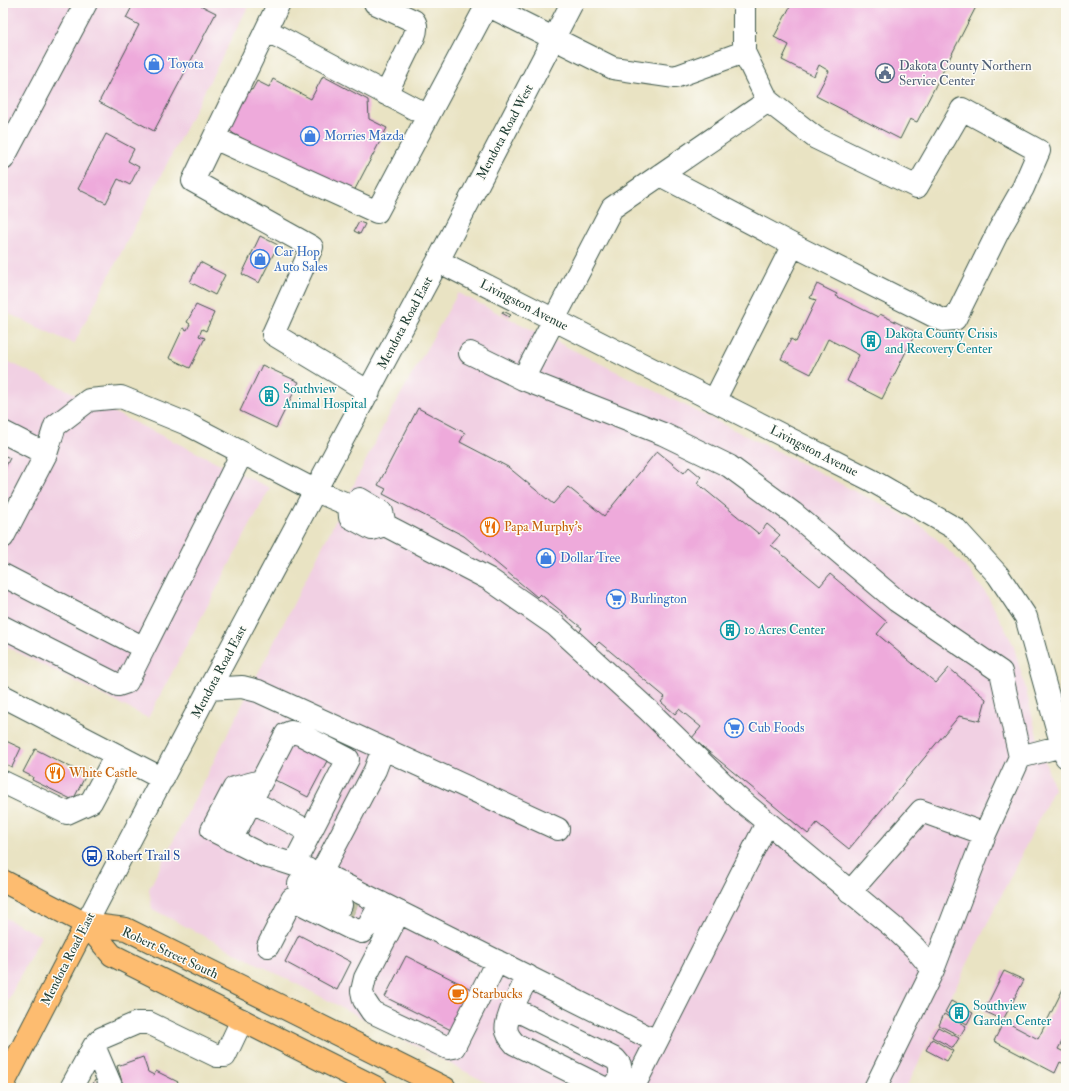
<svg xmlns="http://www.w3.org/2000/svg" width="1069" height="1091" font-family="'IM FELL Double Pica',serif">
<rect width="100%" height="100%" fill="#fdfcf7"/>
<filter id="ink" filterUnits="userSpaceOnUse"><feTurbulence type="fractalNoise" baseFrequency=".025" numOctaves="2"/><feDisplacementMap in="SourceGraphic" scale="8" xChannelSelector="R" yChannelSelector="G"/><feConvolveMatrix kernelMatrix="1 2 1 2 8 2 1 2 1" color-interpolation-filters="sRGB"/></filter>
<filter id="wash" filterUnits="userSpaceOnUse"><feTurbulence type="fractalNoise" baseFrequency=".012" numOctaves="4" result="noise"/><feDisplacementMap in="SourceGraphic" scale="16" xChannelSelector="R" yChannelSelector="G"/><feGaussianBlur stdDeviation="0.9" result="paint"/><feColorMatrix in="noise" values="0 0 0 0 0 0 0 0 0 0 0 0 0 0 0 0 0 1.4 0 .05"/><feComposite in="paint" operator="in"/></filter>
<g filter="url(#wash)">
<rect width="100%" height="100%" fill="#e9e3c3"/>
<path fill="#f1d0e3" d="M3,3H250L74,344L3,311Z
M458,293L815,470L854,491L891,508L927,530L970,571L987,595L1013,644L1025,686L1038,740L1054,789L906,1088H497L152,909L149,889L389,415Z
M3,359L270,488L148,718L3,645Z
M3,917L41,936L3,1010Z"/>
<g id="blocks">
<path fill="#eeaadb" d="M134,3H196L216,13L154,131L99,102L139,25L126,18Z
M792,3H978L917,122L910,119L900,139L816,96L829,71L819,65L814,76L782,60L789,45L774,37Z
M323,76L368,100L369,119L387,128L352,195L234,134L229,130L246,87L252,90L257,81L269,87L273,79L311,99Z
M106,134L134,149L128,161L139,167L130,185L118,179L106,203L78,189Z
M359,222L365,224L360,234L354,231Z
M260,236L278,245L259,283L242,274Z
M200,262L225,275L215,295L190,282Z
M817,284L837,294L836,296L878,317L880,314L916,332L882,399L847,381L859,355L828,339L811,374L781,359L791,339L796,342L816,300L810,298Z
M196,305L214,313L206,331L202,329L199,336L205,338L190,368L169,358L183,328L187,330L190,324L187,322Z
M503,311L511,315L509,317L502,313Z
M262,365L299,382L276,428L240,411Z
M418,408L465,433L460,442L508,467L553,504L568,487L604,516L657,451L684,473L689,467L701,477L697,483L759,534L767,524L780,535L771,545L820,586L830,574L887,622L877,634L936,683L949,668L986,699L980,721L959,716L849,849L817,823L808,834L692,738L701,727L679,709L675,714L661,702L665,697L599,642L595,646L579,633L582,628L540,594L537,597L464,536L383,494L386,489L378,485Z
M3,455L10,458L3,472Z
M291,740L328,759L308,797L271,778Z
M6,741L21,748L12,767L3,763V747Z
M35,749L86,775L73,800L32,780L33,777L23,772Z
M299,935L351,962L337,990L285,962Z
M406,956L473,990L453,1031L385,997Z
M1004,971L1024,980L1003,1020L984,1011Z
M1066,983V1034L1058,1049L1066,1053V1065L1060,1062L1055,1073L994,1041L1004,1021L1038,1039Z
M951,1001L973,1013L967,1024L945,1012Z
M944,1014L966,1026L960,1036L939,1025Z
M938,1027L959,1038L953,1048L932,1037Z
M932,1039L953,1051L947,1061L926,1050Z
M143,1057L148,1072L154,1075L156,1071L178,1082L175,1087L178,1088H124L117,1066Z
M95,1080L105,1086L106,1088H91Z"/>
</g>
</g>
<g filter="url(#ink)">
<use href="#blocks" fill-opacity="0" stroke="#3d5649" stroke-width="1"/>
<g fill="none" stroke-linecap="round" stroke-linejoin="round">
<path stroke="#c1c2a6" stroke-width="22" stroke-dasharray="22 11" stroke-linecap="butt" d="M341,905L355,912"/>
<g stroke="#3d5649" stroke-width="24">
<path id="minor" d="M279,3L266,30L428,116L487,5
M375,3L414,21C418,26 416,32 414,37L386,94
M483,3L613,68L675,77L744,52V3
M266,30L193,181L312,247L273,334L369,392
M744,52L768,101L612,208L523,379L663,434L729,466L793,513L897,601L1001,672L1020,757
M214,138L377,212L428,116
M3,159L86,3
M660,175L793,245L932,315L943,320L955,319L999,230L1023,188L1039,151L962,109L917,187L816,138L768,101
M438,261L871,480L956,529L998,575L1026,617L1062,746L1066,757
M470,353L523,379
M714,401L793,245
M3,432L46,454L3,537
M46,454L55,426L89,400L121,397L187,424L316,491L349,505
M349,505L350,517L372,529L385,525L489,579L555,625L648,710L738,798L893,927L915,948L933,970
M349,505L360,499L382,512L385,525
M3,575L144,648L242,453
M3,627L118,685L127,682L144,648
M209,689L242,687L258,691L558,829
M3,700L5,697L163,779
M383,749L375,770L321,873L656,1041
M261,781L234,788L212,830L264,856L276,859L307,869
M3,782L67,813L91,802L116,755
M251,801L310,832
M231,840L286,734L291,732L300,734L348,759L294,864
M299,884L341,905
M850,892L921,811L985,834
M399,912L365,978L362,991L364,1000L372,1012L448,1048L454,1047L497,961
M86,924L209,689L438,261L572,3
M268,946L292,899L350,928L362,932L369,925L381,903
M528,976L512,1008L615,1059L620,1065V1077L612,1088
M512,1008C506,1025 502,1030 515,1044L604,1088
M94,1046L112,1088
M71,1088L94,1046L102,1038L137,1023H149L217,1056H225L242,1020
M633,1088L767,823
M875,1088L933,970L985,834L1020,757L1062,746"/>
</g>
<g stroke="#3d5649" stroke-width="24">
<path id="major" d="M3,881L86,924L126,929L445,1088
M86,924L112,955L377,1088
M3,1085L86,924"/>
</g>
<use href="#minor" stroke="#fff" stroke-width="22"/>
<use href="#major" stroke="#fdbc70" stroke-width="22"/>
</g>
</g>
<defs>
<g id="shop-ring" transform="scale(1)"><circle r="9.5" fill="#fdfcf7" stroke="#3f7fe0" stroke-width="1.5"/><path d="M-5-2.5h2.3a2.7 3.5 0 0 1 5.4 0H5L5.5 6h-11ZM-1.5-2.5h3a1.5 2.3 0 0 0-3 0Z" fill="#3f7fe0"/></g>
<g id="civic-ring" transform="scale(1)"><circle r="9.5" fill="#fdfcf7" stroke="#5c6f8a" stroke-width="1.5"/><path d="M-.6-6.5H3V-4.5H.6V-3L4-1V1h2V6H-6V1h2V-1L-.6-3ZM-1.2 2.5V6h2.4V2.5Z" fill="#5c6f8a"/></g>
<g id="building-ring" transform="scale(1)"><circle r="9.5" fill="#fdfcf7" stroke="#0f9aa8" stroke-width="1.5"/><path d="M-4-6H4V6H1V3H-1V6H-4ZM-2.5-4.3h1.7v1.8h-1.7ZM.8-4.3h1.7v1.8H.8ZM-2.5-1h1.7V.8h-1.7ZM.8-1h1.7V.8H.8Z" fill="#0f9aa8"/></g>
<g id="restaurant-ring" transform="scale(1)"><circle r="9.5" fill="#fdfcf7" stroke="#e8710a" stroke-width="1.5"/><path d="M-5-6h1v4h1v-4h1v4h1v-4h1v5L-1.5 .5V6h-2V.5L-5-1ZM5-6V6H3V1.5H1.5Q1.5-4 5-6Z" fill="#e8710a"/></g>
<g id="supermarket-ring" transform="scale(1)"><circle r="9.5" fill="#fdfcf7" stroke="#3f7fe0" stroke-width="1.5"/><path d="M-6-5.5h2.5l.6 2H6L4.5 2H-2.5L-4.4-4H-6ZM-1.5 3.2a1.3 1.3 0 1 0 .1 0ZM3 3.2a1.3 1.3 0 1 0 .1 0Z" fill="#3f7fe0"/></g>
<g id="bus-ring" transform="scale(1)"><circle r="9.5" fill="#fdfcf7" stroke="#1a4fb4" stroke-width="1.5"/><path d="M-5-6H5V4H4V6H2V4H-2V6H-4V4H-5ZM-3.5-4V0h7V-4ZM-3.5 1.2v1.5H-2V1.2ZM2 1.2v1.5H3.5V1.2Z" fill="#1a4fb4"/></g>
<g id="cafe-ring" transform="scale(1)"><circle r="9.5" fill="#fdfcf7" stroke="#e8710a" stroke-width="1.5"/><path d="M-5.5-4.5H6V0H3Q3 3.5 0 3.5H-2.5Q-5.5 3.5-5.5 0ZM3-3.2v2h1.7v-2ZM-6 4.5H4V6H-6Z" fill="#e8710a"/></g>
</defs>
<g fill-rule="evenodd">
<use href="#shop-ring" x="154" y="64"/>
<use href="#civic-ring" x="885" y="73"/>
<use href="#shop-ring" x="310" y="136"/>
<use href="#shop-ring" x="260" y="259"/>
<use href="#building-ring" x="871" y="341"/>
<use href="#building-ring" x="269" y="396"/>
<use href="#restaurant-ring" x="490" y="527"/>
<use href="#shop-ring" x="546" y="558"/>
<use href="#supermarket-ring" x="616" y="599"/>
<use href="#building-ring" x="730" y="630"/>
<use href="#supermarket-ring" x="734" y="728"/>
<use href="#restaurant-ring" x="55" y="773"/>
<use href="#bus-ring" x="92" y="856"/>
<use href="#cafe-ring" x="458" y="994"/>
<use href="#building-ring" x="959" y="1013"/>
</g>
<g text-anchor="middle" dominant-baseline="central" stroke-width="3" stroke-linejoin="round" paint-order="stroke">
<g font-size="13" fill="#366cbe" stroke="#fdfcf7" text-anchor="start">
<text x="168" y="64">Toyota</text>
<text x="324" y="136">Morries Mazda</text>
<text x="274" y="252">Car Hop<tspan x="274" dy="15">Auto Sales</tspan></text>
<text x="560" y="558">Dollar Tree</text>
<text x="630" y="599">Burlington</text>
<text x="748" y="728">Cub Foods</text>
</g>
<g font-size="13" fill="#4e5e75" stroke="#fdfcf7" text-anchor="start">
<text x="899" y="66">Dakota County Northern<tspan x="899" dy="15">Service Center</tspan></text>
</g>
<g font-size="13" fill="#1f3d34" stroke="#fdfcf7">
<text transform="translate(505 132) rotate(-62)">Mendota Road West</text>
<text transform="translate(524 305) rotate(27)">Livingston Avenue</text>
<text transform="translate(405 323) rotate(-62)">Mendota Road East</text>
<text transform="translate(814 451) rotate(27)">Livingston Avenue</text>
<text transform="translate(219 672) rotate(-62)">Mendota Road East</text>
<text transform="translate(170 953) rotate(25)">Robert Street South</text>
<text transform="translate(68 959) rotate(-63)">Mendota Road East</text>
</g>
<g font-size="13" fill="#0d838f" stroke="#fdfcf7" text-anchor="start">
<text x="885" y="334">Dakota County Crisis<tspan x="885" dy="15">and Recovery Center</tspan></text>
<text x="283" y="389">Southview<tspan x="283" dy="15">Animal Hospital</tspan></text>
<text x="744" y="630">10 Acres Center</text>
<text x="973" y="1006">Southview<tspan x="973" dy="15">Garden Center</tspan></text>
</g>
<g font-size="13" fill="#c56008" stroke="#fdfcf7" text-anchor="start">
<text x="504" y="527">Papa Murphy's</text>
<text x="69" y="773">White Castle</text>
<text x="472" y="994">Starbucks</text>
</g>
<g font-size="13" fill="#164399" stroke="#fdfcf7" text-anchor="start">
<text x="106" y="856">Robert Trail S</text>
</g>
</g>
<rect width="1069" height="1091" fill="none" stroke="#fdfcf7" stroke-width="16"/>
</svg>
